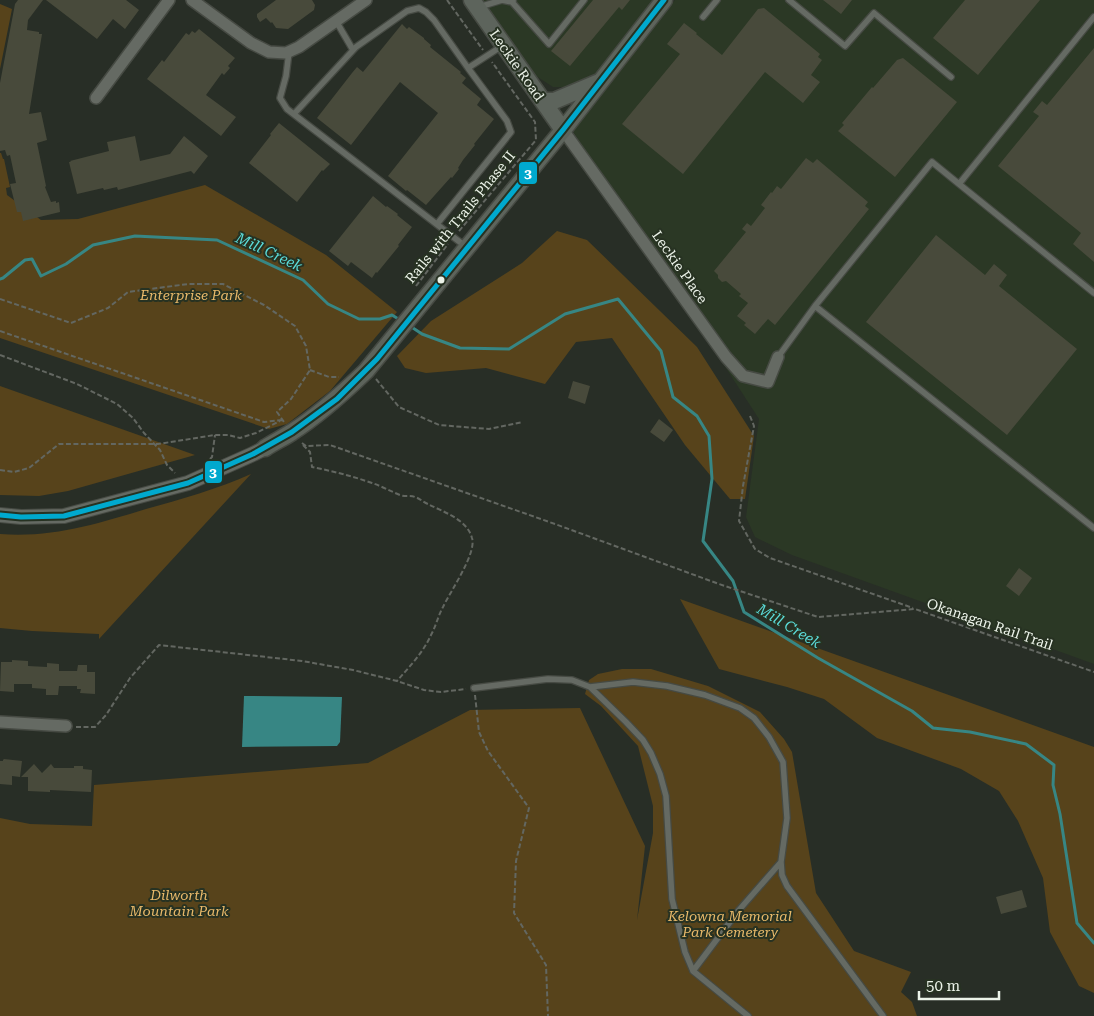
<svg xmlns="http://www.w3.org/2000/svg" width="1094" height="1016" font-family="'Roboto Serif',serif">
<rect width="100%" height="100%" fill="#282e26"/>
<path fill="#2b3825" d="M478,0H657L596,79L576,87H553L530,72Z
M675,0H1094V664L792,555L755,537L746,517L759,419L570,127Z"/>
<path fill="#57431b" d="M0,4L12,9L0,69Z
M0,153H1L3,159H4L10,187L6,188L7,195L41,220L78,219L205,185L326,255L397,312L330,391L287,424L269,429L0,338Z
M557,231L587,240L697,347L754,436L745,499H730L685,445L612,338L576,342L545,384L486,368L426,373L405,368L397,356L431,321L522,263Z
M0,386L195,455L68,491L39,496L0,495Z
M251,474L99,639V634L32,631L0,628V534C52,538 97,524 146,509C182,499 217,489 251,474Z
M680,599L1094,747V993L1079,986L1050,932L1043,878L1018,821L999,791L961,769L877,738L824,699L787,687L719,669Z
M622,669H651L708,686L760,712L784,739L792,752L816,893L854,951L911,972L901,992L912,1002L917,1016H0V818L30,824L92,826L94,785L368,763L470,710L580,708L645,846L637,920L653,833V806L638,746L601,706L585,694L589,680L598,674Z"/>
<path fill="#378684" d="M244,696L342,697L340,742L337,746L242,747Z"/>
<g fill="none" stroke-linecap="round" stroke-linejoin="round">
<path stroke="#378684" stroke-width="3" d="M0,279L3,278L25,260L32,259L41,276L66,264L93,245L135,236L217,240L303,280L328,304L359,319H380L392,315L400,320
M410,326L422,334L460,348L509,349L565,314L618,299L661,351L673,397L697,416L709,436L712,479L703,541L733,581L744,612L818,658L912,711L933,728L970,732L1026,744L1054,765L1053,785L1060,814L1077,923L1094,943"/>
</g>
<path fill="#484a3b" d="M18,0H43L28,20L27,30L39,32V34H42L29,114L41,112L47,140L37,143L46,186L45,187L51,202L56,201V203L59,202L60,212L23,221L21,212H17L10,184L16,183L10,155L7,156L5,150L0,151V83L15,4Z
M46,0H126L139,10L125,29L113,19L97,39Z
M276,0H312L315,5L314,10L288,29L276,28L272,22L271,23L266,18L260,22L257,17V14Z
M593,0H630L622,10L619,7L570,66L551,51Z
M823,0H852L841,14Z
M965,0H1040L978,75L933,38Z
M764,8L820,54L818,57L822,60L811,75L820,82L803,103L765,72L683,174L622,124L680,54L667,44L684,23L697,33L696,34L722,55L758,9Z
M402,24L407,29L409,27L424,38V39L431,45L430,47L461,72L460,73L466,78L462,83L480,98L481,99L477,105L494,119L474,144L475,145L463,160L458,168L459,169L452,178L451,177L426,205L407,190L406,191L388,176L438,113L400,82L351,145L317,118L352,73L357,67L363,72Z
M199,29L235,58L228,66L230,68L224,75L222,73L206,95L236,117L221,136L147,79L162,60L164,62L186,33L189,35L192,31L195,33Z
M1094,48V262L1073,244L1081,233L998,166L1039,116L1033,112L1042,101L1047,105Z
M903,58L957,102L895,177L838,131L844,125L842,123L872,87L873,88L897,60Z
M279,123L330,164L323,171L322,170L297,202L249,163L271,135L270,134Z
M135,136L140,161L170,154L184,136L208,156L194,174L191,171L118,190L117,187L104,190L103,188L77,194L69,162H71L70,161L109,151L107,142Z
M806,158L813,163L817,159L868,202L865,206L869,209L775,325L768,319L755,334L744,325L746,323L737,316L748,303L739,296L741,294L726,281L722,282L718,278V275L714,271L746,232L742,229L747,223L751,226L765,208L761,205L771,192L772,193L777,186L781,189Z
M373,196L386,207L387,206L398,214L397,215L412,227L398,245L399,246L377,273L376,272L372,278L351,262L348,266L329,251Z
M936,235L985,275L994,264L1007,275L999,286L1077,349L1007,435L866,322Z
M573,381L590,386L585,404L568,398Z
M659,419L673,430L664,442L650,432Z
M1019,568L1032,578L1019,596L1006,586Z
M12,660L28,661V666L47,667V663L59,664V671H77L78,665H87V672H95V694L80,693L81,689H77V686H59L58,695H46V689L32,688V684H14V692L0,691L1,662H12Z
M4,759L22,761L20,777L12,776V785L0,784V761H3V760Z
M34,764L42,773L51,764L54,768H74V766H83V769L92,770L91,792L50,790V792L28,791V777H21Z
M1022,890L1027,907L1001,914L996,897Z"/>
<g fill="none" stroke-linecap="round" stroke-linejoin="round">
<g stroke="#464a43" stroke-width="8">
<path id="service" d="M789,0L845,46L874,13L951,77
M512,2L549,44L584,0
M479,7L502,0L512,2L513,1
M703,17L717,0
M336,21L353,50
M289,52L286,76L280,98L287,109L465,246
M294,114L356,47L407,11L419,8L426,12L434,20L468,68
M959,184L1094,293
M437,224L511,132L507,121L468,68L502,46
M815,306L1094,528
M778,357L815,306L932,162L959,184L1094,17
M590,687L633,682L667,686L705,695L740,708L754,718L769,737L783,762L787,818L781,862L739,910L693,971
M474,688L548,679L572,680L590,687L626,722L643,740L651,753L660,774L666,796L672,899L685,952L693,971L748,1016
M781,862L782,875L787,886L883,1016"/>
</g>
<g stroke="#464a43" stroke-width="14">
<path id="minor" d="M192,0L251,43L269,52L286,53L299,47L366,0
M96,98L169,0
M563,130L726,357L743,376L768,382L778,357
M0,722L66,726"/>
</g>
<g stroke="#464a43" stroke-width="16">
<path id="tertiary" d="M0,515L21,517L64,516L188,483L253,454L265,448"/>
</g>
<g stroke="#464a43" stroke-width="19">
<path id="secondary" d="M472,0L563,130
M543,101H554L599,82
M265,448C274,442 283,438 292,432C319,415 343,393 366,371L563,130L664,0"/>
</g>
<path stroke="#636761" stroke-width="2" stroke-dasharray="5 2.5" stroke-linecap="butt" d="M447,0L483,50
M459,231L536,140L535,122L492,62
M416,286L448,244
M0,299L71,323L108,308L128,292L188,284H223L264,305L295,326L306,346L310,370L291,399L277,412L284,422
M0,331L264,422L282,420
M0,355L77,384L117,404L133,418L144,433L160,450L167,465L175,473
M310,370L329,377H339
M376,379L399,407L439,425L489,429L523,422
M750,416L754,426L743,486L739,521L755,549L770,558L913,608
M302,443L306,446L330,445L555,524L719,584L818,617L915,609L1094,672
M303,445L310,452L312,467C332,471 352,476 372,483C381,486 390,491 400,495C405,497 410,495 415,497C419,498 423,502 428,504C443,512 467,519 472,538C477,553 450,592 443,607C438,616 436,626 431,635C423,653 409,667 397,681
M210,459L212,457L215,435
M0,470L14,472L29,468L59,444H158L215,435H228L240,438L256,433L280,421
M475,695L479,732L488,751L529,808L516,861L514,913L546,965L548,1016
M76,727H95L106,715L130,678L159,645L302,661L353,670L397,681L424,690L441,692L466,689"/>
<use href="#service" stroke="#656a63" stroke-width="5.5"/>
<use href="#minor" stroke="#656a63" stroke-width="11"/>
<use href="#tertiary" stroke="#656a63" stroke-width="14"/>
<use href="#secondary" stroke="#5d645c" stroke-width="16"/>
<g stroke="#273222" stroke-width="9">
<path id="bus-1" d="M0,515L21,517L64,516L188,483L253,454L292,432L337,399L377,359L563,130L664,0"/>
</g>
<use href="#bus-1" stroke="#00a9ce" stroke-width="5"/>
</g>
<circle fill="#ecf3e9" stroke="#273222" stroke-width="2" cx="441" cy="280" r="4.5"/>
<g text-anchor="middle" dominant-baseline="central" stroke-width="4" stroke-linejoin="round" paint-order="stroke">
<g font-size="14" fill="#ecf3e9" stroke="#273222">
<text transform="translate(517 65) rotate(55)">Leckie Road</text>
<text transform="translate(460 217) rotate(-51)">Rails with Trails Phase II</text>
<text transform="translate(680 267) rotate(55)">Leckie Place</text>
<text transform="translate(990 624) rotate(19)">Okanagan Rail Trail</text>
</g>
<g font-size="14" font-style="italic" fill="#e8b96a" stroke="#273222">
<text x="191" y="295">Enterprise Park</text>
<text x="179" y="895">Dilworth<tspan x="179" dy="16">Mountain Park</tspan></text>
<text x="730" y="916">Kelowna Memorial<tspan x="730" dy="16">Park Cemetery</tspan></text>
</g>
<g font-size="15" font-style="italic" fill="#5bdad8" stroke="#273222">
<text transform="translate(269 252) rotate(25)">Mill Creek</text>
<text transform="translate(789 626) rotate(31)">Mill Creek</text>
</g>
</g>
<g stroke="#273222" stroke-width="2">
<rect x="518" y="161" width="20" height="24" rx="5" fill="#00a9ce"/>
<rect x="204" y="460" width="19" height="24" rx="5" fill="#00a9ce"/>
</g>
<g font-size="14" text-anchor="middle" font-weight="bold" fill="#fff">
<text x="528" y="178">3</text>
<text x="213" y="477">3</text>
</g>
<path d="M919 991v8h80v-8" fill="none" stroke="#ecf3e9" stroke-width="2.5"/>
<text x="926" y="991" font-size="15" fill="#ecf3e9" stroke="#273222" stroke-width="4" paint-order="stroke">50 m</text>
</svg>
